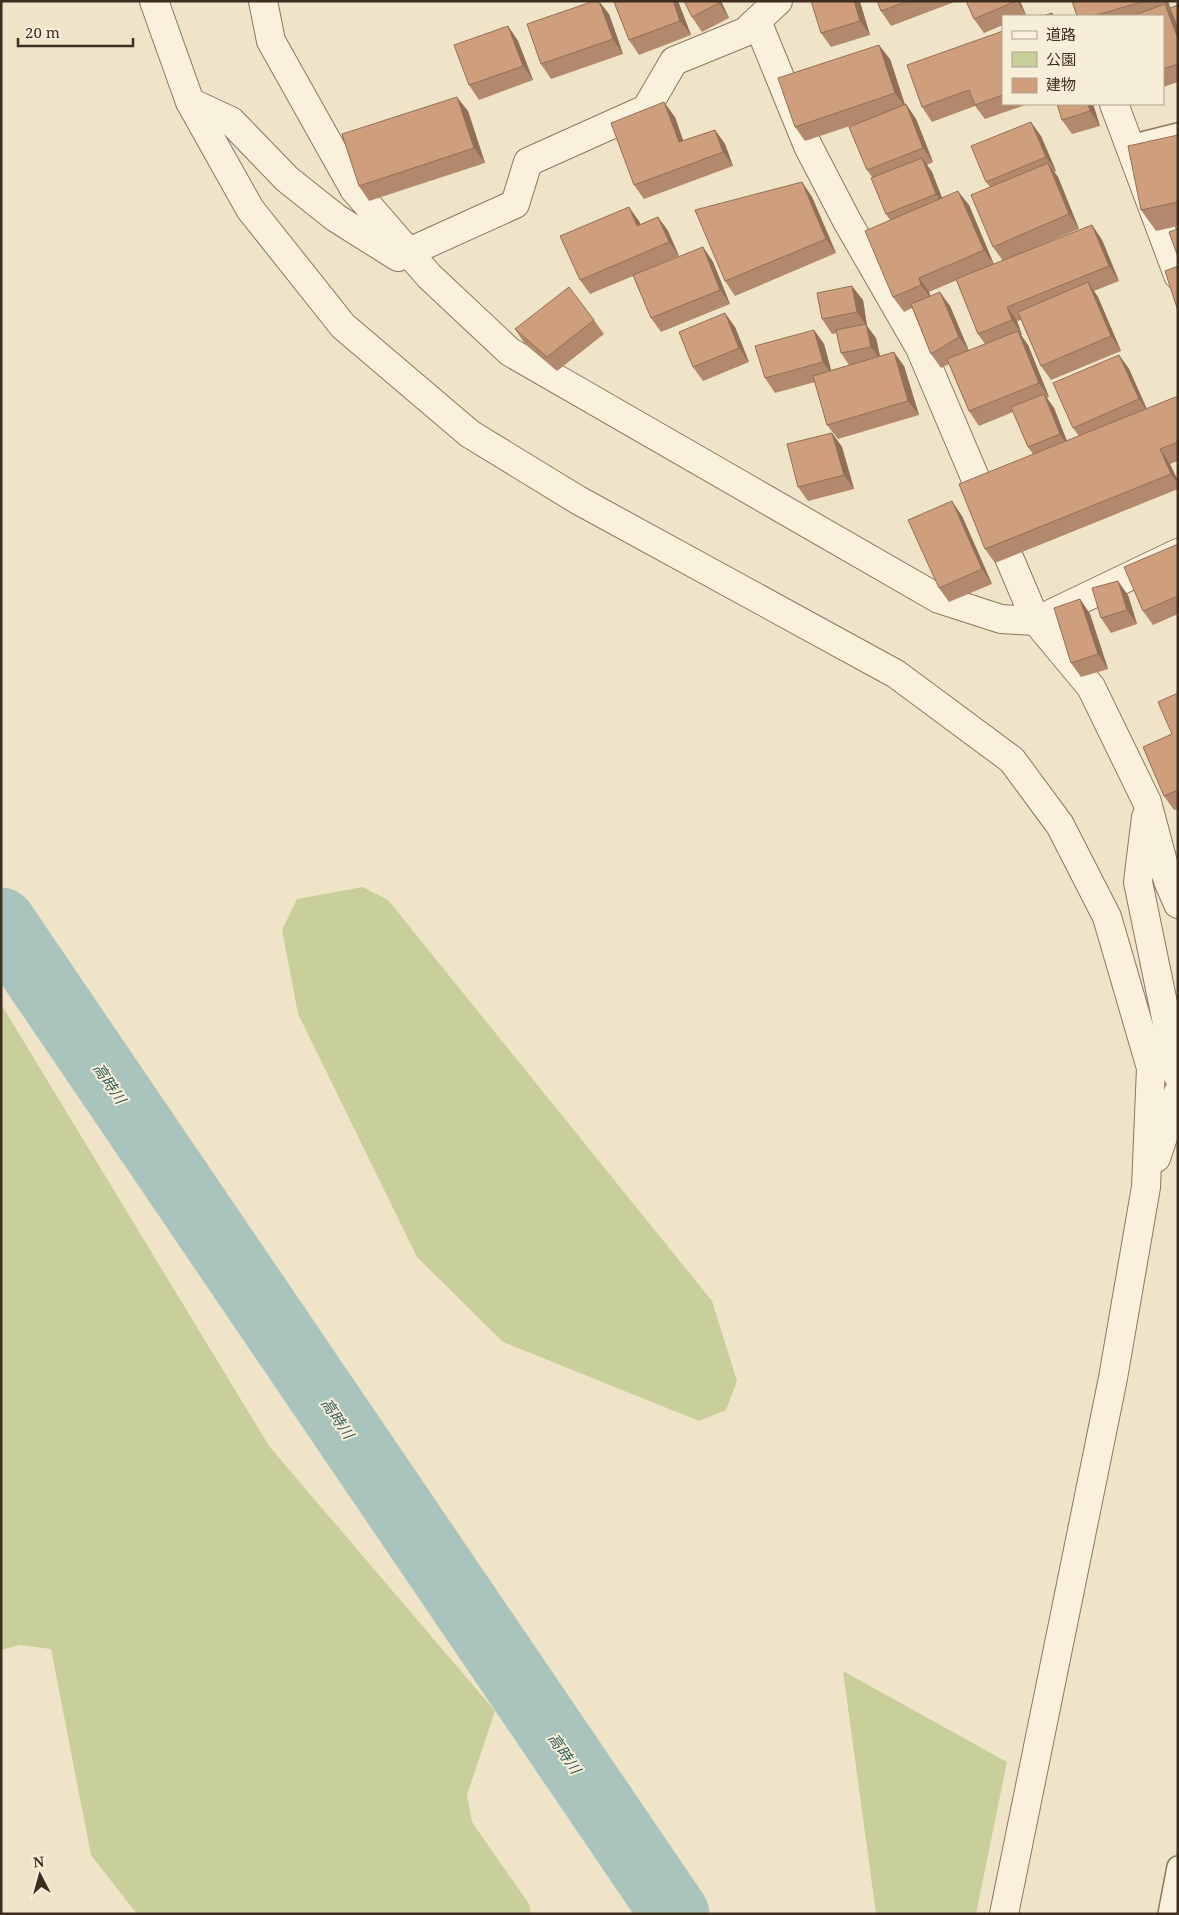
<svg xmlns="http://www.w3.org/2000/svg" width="1179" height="1915" font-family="'Noto Serif','Noto Sans JP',serif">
<rect width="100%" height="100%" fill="#f0e4c8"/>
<path fill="#c9cf9b" d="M363,887L388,900L712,1301L737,1381L726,1410L699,1421L503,1342L417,1257L298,1014L282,930L297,899Z
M1,1004L269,1446L495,1711L467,1795L472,1822L529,1904L531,1914H137L91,1855L51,1649L20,1645L1,1650Z
M843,1671L1007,1762L976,1914H876Z"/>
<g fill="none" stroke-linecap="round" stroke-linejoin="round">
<path stroke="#a9c4bc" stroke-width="69" d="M1,922L675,1914"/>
<g stroke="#8d765c" stroke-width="24">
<path id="service" d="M1130,146L1178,134
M1169,1914L1178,1867"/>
</g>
<g stroke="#8d765c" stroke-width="30">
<path id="minor" d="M154,1L190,102L250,209L343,326L470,434L578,500L896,674L1012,760L1060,825L1107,917L1151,1068L1146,1187L1113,1378L1004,1914
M263,1L271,41L354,189L429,276L510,352L939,599L1001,619L1036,621L1178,553
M757,21L808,146L847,221L920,348L1036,621L1091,687L1147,802L1168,881L1178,904
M190,102L231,121L287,179L336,218L398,257L515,204L528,162L646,109L674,61L745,32L778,1
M1114,104L1178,275
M1146,817L1138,882L1178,1076
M1156,1158L1178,1093"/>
</g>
<use href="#service" stroke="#faf1dc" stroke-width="21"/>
<use href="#minor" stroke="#faf1dc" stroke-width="28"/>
</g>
<path fill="#b2896c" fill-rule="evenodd" d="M615,1H678L691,35L639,55L629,40Z
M721,1L729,18L702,32L692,17Z
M877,1H957L891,26L881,11Z
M966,1H1020L1026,15L1024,16H1003V25L984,33L974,19Z
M1072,1H1168L1170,8L1178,5V82L1163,87V16H1077Z
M860,2L870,35L831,47L821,33Z
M609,14L623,54L551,79L541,64Z
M508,26L518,41L533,80L479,100L469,85Z
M1003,31V104H1028L985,119L975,106L932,122L922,107Z
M890,59L905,105L906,104L916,119L933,162L927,165L932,172L942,198L969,205L994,264L1003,261L993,247L990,187L986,182L1041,136L1056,171L1054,172L1058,177L1079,229L1019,254L1092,225L1102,240L1119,281L1094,291L1098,297L1121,351L1051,380L1041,366L1021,320L1017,321L1022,335H1021L1028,345L1049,397L1047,398L1054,408L1067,441L1079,436L1073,428L1119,355L1129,369L1147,409L1178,396V461L1170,464L1178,481V489L995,563L985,549L1033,454L1028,447L1013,412L979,426L969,411L949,364L941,368L931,354L912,308L904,312L893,297L890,220L886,214L872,177L867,170L856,124L805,141L795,127ZM957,280L978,334L985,344L969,351L950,306L930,296L929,292Z
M1093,104L1100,126L1072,134L1062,120Z
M468,111L485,163L369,201L359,186Z
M675,117L683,141L715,130L725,144L733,166L644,199L634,185Z
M1178,135V226L1156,231L1141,210Z
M802,182L812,197L836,253L735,296L725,281Z
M658,217L668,231L679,256L646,270L703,247L713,262L730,304L661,332L651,318L633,276L590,294L580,280L639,221L640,224Z
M863,300L867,326L876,338L880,356L904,366L919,415L838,439L827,425L815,382L775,393L765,378L814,330L824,344L831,370L849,365L841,353L837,333L832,334L822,319Z
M594,320L604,334L557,371L525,344L515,329Z
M735,327L749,362L703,381L693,367Z
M832,433L842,447L854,489L808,501L798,487Z
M962,516L992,584L949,602L939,588Z
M1178,544V614L1153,625L1143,611Z
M1128,595L1137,624L1111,633L1101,618Z
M1080,599L1090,614L1108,669L1081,677L1071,663Z
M1178,693V809L1174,810L1164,796Z"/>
<path fill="#916f58" d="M599,1L609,14L623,54L613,39Z
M673,1H678L691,35L680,21Z
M718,1H721L729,18L719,3Z
M854,1H859L860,2L870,35L860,21Z
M1017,1H1020L1026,15Z
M1164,1H1168L1171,11Z
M1165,4L1175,19L1178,26V39Z
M508,26L518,41L533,80L523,66Z
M879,45L890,59L906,108L895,93Z
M457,97L468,111L485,163L474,148Z
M664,102L675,117L689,157L679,142Z
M906,104L916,119L933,162L923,148Z
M1088,104H1093L1100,126L1090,111Z
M1031,122L1041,136L1056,171L1046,157Z
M715,130L725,144L733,166L723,152Z
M922,158L932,172L946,208L936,194Z
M1048,163L1058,177L1079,229L1069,214Z
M802,182L812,197L836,253L826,239Z
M958,191L969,205L994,265L984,250Z
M629,207L639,221L647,240L637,226Z
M658,217L668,231L679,256L669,242Z
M1092,225L1102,240L1119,281L1109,266Z
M703,247L713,262L730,304L720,290Z
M919,278L929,292L932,300L921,285Z
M1088,282L1098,297L1121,351L1111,336Z
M852,286L863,300L867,326L876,338L881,361L871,347L866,325L857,312Z
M940,292L950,306L969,351L959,337Z
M1007,307L1017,321L1022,335L1012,320Z
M725,313L735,327L749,362L739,348Z
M814,330L824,344L833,377L823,362Z
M1018,331L1028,345L1049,397L1039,383Z
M894,352L904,366L919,415L908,401Z
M1119,355L1129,369L1149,414L1139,399Z
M1044,394L1054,408L1070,449L1060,434Z
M832,433L842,447L854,489L844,475Z
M1160,449L1170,464L1178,481V484L1171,474Z
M952,501L962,516L992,584L982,569Z
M1118,581L1128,595L1137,624L1127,610Z
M1080,599L1090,614L1108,669L1098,654Z"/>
<path fill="#cf9f7d" stroke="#916f58" d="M594,1H599L613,39L541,64L527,24Z
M615,1H673L680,21L629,40L614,2Z
M684,1H718L719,3L692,17Z
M811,1H854L860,21L821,33Z
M877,1H908L881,11Z
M966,1H1016L974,19Z
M1072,1H1145L1093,16H1077Z
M1165,4L1178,39V64L1163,69V16H1132Z
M1178,5V29L1170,8Z
M1052,13L1053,16H1043Z
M508,26L523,66L469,85L454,45Z
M1003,31V95L975,105L969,90L922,107L907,65Z
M879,45L895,93L795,127L778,78Z
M457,97L474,148L359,186L342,134Z
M664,102L679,142L715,130L723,152L634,185L611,123Z
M906,104L923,148L867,170L849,127Z
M1057,104H1088L1090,111L1062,120Z
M1031,122L1046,157L986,182L971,146Z
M1178,135V202L1141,210L1128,146Z
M922,158L936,194L886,214L871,178Z
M1048,163L1069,214L993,247L971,195Z
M802,182L826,239L725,281L695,210Z
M958,191L984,250L919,278L921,285L893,297L865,231Z
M629,207L637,226L658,217L669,242L580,280L560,236Z
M1092,225L1109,266L1007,307L1012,320L978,334L956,279Z
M1178,229V257L1169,232Z
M703,247L720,290L651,318L633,275Z
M1178,266V311L1165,271Z
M1088,282L1111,336L1041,366L1018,312Z
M852,286L857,312L822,319L817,293Z
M569,287L594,320L547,357L515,329Z
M940,292L959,337L931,354L911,304Z
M725,313L739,348L693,367L679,332Z
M866,324L871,347L841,353L836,330Z
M814,330L823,362L765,378L755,346Z
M1018,331L1039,383L969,411L947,359Z
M894,352L908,401L827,425L813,376Z
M1119,355L1139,399L1073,428L1053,383Z
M1044,394L1060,434L1028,447L1011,407Z
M1178,396V442L1160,449L1171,474L985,549L959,484Z
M832,433L844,475L798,487L787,444Z
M952,501L982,569L939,588L908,520Z
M1178,544V596L1143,611L1124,567Z
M1118,581L1127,610L1101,618L1092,588Z
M1080,599L1098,654L1071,663L1054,608Z
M1178,693V790L1164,796L1143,747L1172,734L1158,702Z"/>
<g text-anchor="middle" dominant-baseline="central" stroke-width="4" stroke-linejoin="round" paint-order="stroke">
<g font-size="15" font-style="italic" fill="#2f5d5a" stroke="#f7eed8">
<text transform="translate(110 1083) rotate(56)">高時川</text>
<text transform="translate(338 1418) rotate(56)">高時川</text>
<text transform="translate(565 1753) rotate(56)">高時川</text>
</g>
</g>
<rect width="1179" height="1915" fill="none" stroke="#3d2e20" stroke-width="5"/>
<rect x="1002" y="15" width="162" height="90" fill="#f7eed8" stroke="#ada18e"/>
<rect x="1012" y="31" width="25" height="8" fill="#faf1dc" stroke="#ada18e"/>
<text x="1046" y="40" font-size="15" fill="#3d2e20">道路</text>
<rect x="1012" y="52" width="25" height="15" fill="#c9cf9b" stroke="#ada18e"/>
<text x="1046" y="65" font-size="15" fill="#3d2e20">公園</text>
<rect x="1012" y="78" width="25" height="15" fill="#cf9f7d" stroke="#ada18e"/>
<text x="1046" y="90" font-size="15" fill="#3d2e20">建物</text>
<g transform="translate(40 1875) rotate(354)" stroke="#f7eed8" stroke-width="4" paint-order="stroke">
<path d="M0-4L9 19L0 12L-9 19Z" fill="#3d2e20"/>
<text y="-8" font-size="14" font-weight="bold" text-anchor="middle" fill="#3d2e20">N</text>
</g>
<path d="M18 38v8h115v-8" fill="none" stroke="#3d2e20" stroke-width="2.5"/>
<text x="25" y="38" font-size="15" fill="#3d2e20" stroke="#f7eed8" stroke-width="4" paint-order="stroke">20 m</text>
</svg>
